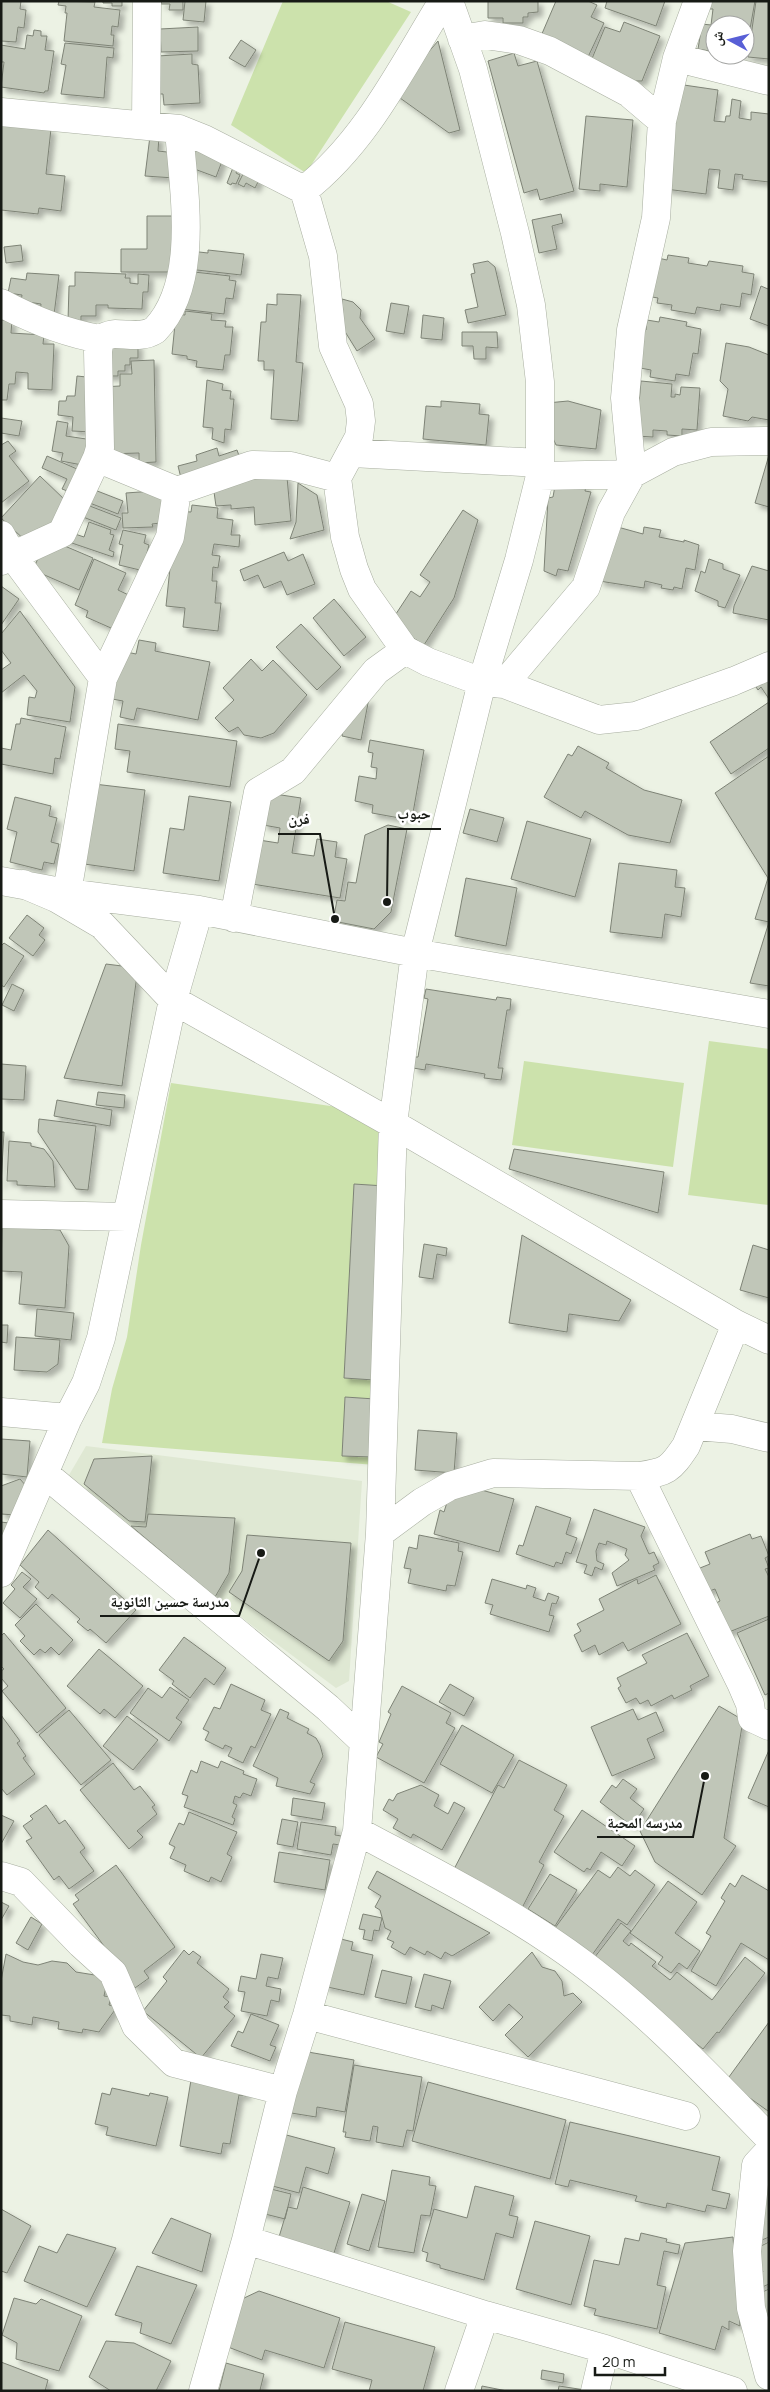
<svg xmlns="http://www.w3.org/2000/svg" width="770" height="2392" font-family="Manrope,'Noto Naskh Arabic',sans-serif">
<defs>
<filter id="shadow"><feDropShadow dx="4.5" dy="4.5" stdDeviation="2.5" flood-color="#0004"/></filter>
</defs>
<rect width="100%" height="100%" fill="#ecf2e4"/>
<path fill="#dfe8d3" d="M86,1446L362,1481L349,1681L336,1688L250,1624L69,1475Z"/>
<path fill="#cce2ac" d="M283,1H386L411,12L306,173L231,125Z
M709,1041L769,1049V1205L688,1195Z
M524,1061L684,1083L673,1167L512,1145Z
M171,1083L379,1113L375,1465L102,1443L112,1389L127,1337L141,1245Z"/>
<path fill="#c0c6b8" stroke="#7e8376" filter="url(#shadow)" d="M1,1H21L20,9L26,10L24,28L18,27L16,42L1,41Z
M59,1L95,2L94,7L120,10L118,27L112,26L111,35H114L113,46L64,41L67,13H65L66,6L58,5Z
M103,1H122V6H112V3H103Z
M162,1H183V10H169L170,4H161Z
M185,1H206L204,22L183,20Z
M488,1H538V12L528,13V17H523V23H503V18H488Z
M556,1H588L597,5L591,17L604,23L588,57L541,36Z
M607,1H665L656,26L605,8Z
M711,1H755L745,57L735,55H745V25H715V52L698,49L702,24L711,25L713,9H710Z
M756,1H769V59L748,57Z
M624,22L660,36L642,81H628L591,61L605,27L620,32Z
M198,27V51L161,52L160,29Z
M34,30L41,31V36H47L45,50L54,51L48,91H45L44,93L1,87L4,62H1V45L25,49L27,35L33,36Z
M241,40L256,50L245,67L229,58Z
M438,41L460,130L449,133L393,93Z
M65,43L114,48L113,58L107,57L104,98L61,94L66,65L61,64Z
M514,53L518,66L537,61L574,191L540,200L537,189L524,193L488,61Z
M192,54V64L198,65L200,103L164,105L163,94H159L157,56Z
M677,84L718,90L714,121L725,122L726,116H730L732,99L741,101L739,118L751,120V112L769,114V182L742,179L743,175L735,174L733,190L718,188L720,170L709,169L706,194L665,189Z
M586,116L633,120L627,187L600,184V191L579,189Z
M1,123L51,129L46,174L65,176L61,211L39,208L38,214L1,210Z
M150,136L159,137L158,151L176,153L174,178L145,176Z
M194,144L224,156L216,177L189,167Z
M234,165L238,167L236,173L240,175L236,184L232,183L231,185L227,183Z
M243,174L260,178L255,188L246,183L244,187L238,184Z
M561,214L563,223L552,226L557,249L539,253L532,220Z
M147,216H173V272H121V249H147Z
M21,245L23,261L6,263L4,247Z
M208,250L244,254L241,275L188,269L190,251L208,253Z
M668,255L689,258L688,263L707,266L709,261L743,266L742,272L754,274L751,295L742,293L740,307L721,304L720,311L697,307L695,314L671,310L672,305L657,303L658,298L652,297L658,258L667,260Z
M488,261L495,267L506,315L468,323L465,310L478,307L471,274L475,273L473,264Z
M185,271L230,276L229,280L236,281L233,299L226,298L224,314L181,309Z
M75,272L126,274L125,278H130V283L138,284V274L149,275L148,292H143L142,309L108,308V305H96V316H81V322L68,321L69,286H75Z
M27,273L59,275L54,315L40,313L41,304L21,301L22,295L8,293L11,278L26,280Z
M761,286L768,289L769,287V326L750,319Z
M277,294L301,295L296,362L303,363L298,421L271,419L274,370H264V361H258L261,322H266L267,304L277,305Z
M342,299L353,302L361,310L360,318L375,339L357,351L344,330Z
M391,303L409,306L404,334L386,331Z
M185,311L212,314L211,320L226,321L225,327H233L230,355H225L223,370L196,367L197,361L187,359V356L172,354L176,314L185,315Z
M423,315L444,318L442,340L421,338Z
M660,317L687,322L686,326L701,329L698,354L693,353L689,376L676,374L675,381L650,377L651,370L640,368V329L646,330L647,320L659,322Z
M1,320H12L11,333L44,335L43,344H54L52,390L28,389V373L16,372L15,384H9L7,400H1Z
M462,332H497L498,348L486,347V359H474L473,346H462Z
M726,343L749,347L769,355V420L752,417L748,421L723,416L728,389L720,381Z
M138,344V358H130V365H125V371H118V376H104V345Z
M154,360L156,462L139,463V453L107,454L100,387L120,386V374H132L131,361Z
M77,376L96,378L92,432L72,431L73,417L58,415L59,401H66L67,396H75Z
M207,380L223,384L222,390L231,391L230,399H234L231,430L225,429L224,443L212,439L213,428L203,427Z
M641,381L672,384L671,397H675V394L680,395L681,387L700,388L697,430L682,429V436L667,435V431L653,430V437L636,436Z
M441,401L480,404L479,414L489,415L486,445L423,439L426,406L441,407Z
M568,401L601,410L596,449L556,445L548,427L547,403Z
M1,418L22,421L19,436L1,433Z
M57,421L68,423L66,436L93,440L82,465L61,461L63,453L52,451Z
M8,441L16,451L9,456L29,481L1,503V445Z
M217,448L219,456L237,450L242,464L182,482L178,466L197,461L196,455Z
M769,455V507L755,503Z
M47,456L84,472L75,494L62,489L67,479L42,468Z
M272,472L287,477L291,521L255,525L254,507L231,509V505L216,506L214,492Z
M40,476L66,501L64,524L28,543L1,518Z
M556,480L586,486L585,491L591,492L568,571L558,569L556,576L544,571L548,498L553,497Z
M298,483L317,495L324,530L290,539L296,522Z
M87,487L123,501L118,514L82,500Z
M167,490L169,522L152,524L153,527L123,528L122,513H128L126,493Z
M82,503L121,518L116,530L78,515Z
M192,505L218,508L217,518L233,520L231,535H240L239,547L214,544L212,555L220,556L218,568L213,567L212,581H217L215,603H221L218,631L183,627L185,608L166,606L176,511L191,512Z
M463,510L478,520L454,598L424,645L390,623L411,591L420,597L430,582L420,575Z
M89,522L111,530L110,534L114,535L109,550L114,552L113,557L63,540L66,531L84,537Z
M614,526L643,534L644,527L661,530L659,537L684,542V540L699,545L695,570L686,568L682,589L674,587L673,590L661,588L662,585L645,581L644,588L599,581Z
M123,530L146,535L144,543L149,545L145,561L148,572L119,565L123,545L119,544Z
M53,541L93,558L79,590L33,570L42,549Z
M284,552L288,561L303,554L315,584L287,595L281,581L264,588L258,575L244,581L240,570Z
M94,559L126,573L118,590L135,598L120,632L86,617L88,611L75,605Z
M709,559L723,564V569L740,575L725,608L718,606V601L695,591L701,571L705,573Z
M752,566L769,571V620L733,613L734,606Z
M1,586L19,599L1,625Z
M334,599L366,637L344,656L313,618Z
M20,611L75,687L70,722L27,715L29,697L35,698L37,691L24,675L1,693V670L11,663L1,650V634Z
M301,624L341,667L317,690L276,647Z
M139,640L156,643L155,651L210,662L198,720L137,708L134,720L120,717L123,701L112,699L122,651L136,654Z
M251,659L262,671L273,660L307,695L274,733L261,738L244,735L238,727L229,732L215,718L234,700L223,688Z
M769,674V699L761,687L758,690L751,679Z
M369,698L361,740L342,736L347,709Z
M769,702V748L731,774L710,742Z
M21,718L66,727L60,759L55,758L53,774L1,764V748L11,750L16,724H20Z
M118,724L237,741L230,787L127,772L130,751L115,749Z
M370,740L424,750L413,813L406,812L405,819L372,813L373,805L355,801L359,776L376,779L377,768L371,767L373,753L368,752Z
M578,746L609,763L606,768L644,790L682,800L670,843L628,835L585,811L581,818L544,797L568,754L572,756Z
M769,756V922L755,919L768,878L715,793Z
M94,784L145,790L134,871L84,864Z
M268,793L301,798L292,853L314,856L317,839L337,842L335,857L347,859L340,898L252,884L259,840L278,843L280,828L263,825Z
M189,796L231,802L219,881L163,873L170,828L184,830Z
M15,797L51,806L49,816L57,818L51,842L59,844L54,864L44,862L42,870L10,862L17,832L7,829Z
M470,809L504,818L497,842L463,833Z
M527,821L591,839L575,897L511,879Z
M388,825L407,829L391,912L374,929L333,921L337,900L345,901L348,882L356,883L365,835Z
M619,863L677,870L675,887L685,888L681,917L665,914L662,938L610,932Z
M466,878L517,888L506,946L455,936Z
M27,915L44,928L39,935L45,940L33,956L9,938Z
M769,922V986L750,983Z
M4,943L24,956L4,987L1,985V946Z
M106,964L138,968L122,1086L64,1078Z
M12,984L24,990L14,1011L2,1005Z
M426,989L496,1000L497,997L511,999L510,1010H507L498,1068H503L501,1080L484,1078L485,1074L426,1064L425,1070L413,1068L415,1057H418L428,999L424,998Z
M1,1064L26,1066L24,1100L1,1099Z
M98,1092L125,1095L124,1108L96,1105Z
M57,1100L112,1110L110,1126L54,1116Z
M39,1119L96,1126L88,1190L76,1189L38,1132Z
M1,1132H4L1,1185Z
M9,1141L31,1143V1146L44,1149L53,1161L55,1187L17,1185V1181H7Z
M514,1149L664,1172L658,1213L509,1169Z
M354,1184L385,1186L374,1380L344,1378Z
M2,1226L60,1230L69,1246L65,1308L19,1304L22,1272L1,1271Z
M522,1235L631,1300L619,1321L569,1314L567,1332L509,1323Z
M424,1244L447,1248L446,1256L437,1254L433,1279L419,1277Z
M753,1245L769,1250V1298L740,1290Z
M37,1309L74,1313L71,1340L35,1336Z
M1,1325H8L7,1343L1,1342Z
M16,1337L60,1340L58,1364L47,1372L14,1370Z
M345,1397L375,1399L372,1457L342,1456Z
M418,1430L457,1433L454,1473L415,1470Z
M1,1439L30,1441L27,1477L1,1474Z
M152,1456L145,1522L129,1521L84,1484L94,1459Z
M20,1479L27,1487L15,1515L1,1514V1486Z
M467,1486L514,1499L499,1552L434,1534L440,1510L444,1512L448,1499Z
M536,1506L571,1518L566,1534L577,1538L571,1554L566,1552L562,1564L556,1562L554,1567L516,1554L519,1545L523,1546Z
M594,1509L645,1527L641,1536L649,1554L654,1552L659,1563L653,1566L655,1570L617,1586L612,1573L629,1560L625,1555L627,1549L607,1541L606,1545L599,1543L596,1551L597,1561L604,1564L602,1570L595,1567L592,1576L584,1573L587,1565L576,1562Z
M148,1514L235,1518L229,1573L215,1597L131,1526L146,1527Z
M1,1522L9,1523L4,1535L1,1537Z
M48,1530L136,1610L106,1643L90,1629L88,1631L77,1622L80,1619L52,1594L48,1599L35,1587L39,1582L20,1565Z
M750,1534L752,1539L761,1536L769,1556L765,1558L769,1568L765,1569L769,1577V1616L724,1634L712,1605L720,1601L715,1589L704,1593L695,1570L710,1564L705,1552Z
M247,1535L351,1543L343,1641L329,1661L229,1592L242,1571Z
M419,1535L459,1543L458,1551L463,1552L455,1586L447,1585L446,1591L408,1583L411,1569L404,1568L409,1547L417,1549Z
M22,1572L31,1579L23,1587L37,1599L20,1618L3,1603L15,1589L11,1585Z
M656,1575L681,1624L628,1651L623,1642L599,1655L595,1645L582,1652L574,1635L581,1631L577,1624L604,1610L599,1599L637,1579L638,1584Z
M492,1579L526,1589L527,1585L536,1588L533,1597L545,1601L548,1593L559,1597L556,1604L552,1603L549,1615L554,1616L549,1632L490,1614L493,1605L485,1603Z
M36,1604L73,1640L59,1655L51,1647L45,1653L40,1649L34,1655L20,1641L25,1636L15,1625Z
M769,1619V1693L765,1695L737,1633Z
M4,1633L66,1708L37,1733L2,1691L8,1686L1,1678V1671L4,1669L1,1666V1636Z
M687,1633L709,1676L690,1686L692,1690L674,1699L672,1695L651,1706L648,1700L640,1704L636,1698L626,1703L618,1688L621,1686L617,1678L647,1663L642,1655Z
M184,1637L226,1668L214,1685L205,1678L190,1698L172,1684L174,1681L159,1670Z
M99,1649L143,1686L115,1718L104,1709L100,1714L67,1686Z
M231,1684L265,1700L261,1710L271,1714L255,1748L251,1746L243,1763L228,1756L232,1748L225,1745L223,1749L205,1740L209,1732L203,1729L214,1707L220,1709Z
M450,1684L474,1698L464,1716L439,1702Z
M402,1686L451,1713L446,1723L455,1728L424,1783L376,1757L383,1744L379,1742L391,1714L388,1712Z
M170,1687L189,1700L176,1718L182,1722L169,1741L130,1713L148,1688L162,1698Z
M719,1706L743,1720L724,1838L736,1846L702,1895L655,1862L640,1831Z
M280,1709L289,1713L287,1718L309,1729L307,1733L316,1738L320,1745L323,1756L310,1782L315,1784L310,1794L276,1786L278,1778L253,1766Z
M633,1709L638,1720L656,1712L664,1731L647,1739L655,1758L612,1776L591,1727Z
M69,1710L111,1760L81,1785L39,1735Z
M1,1715L20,1741L17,1743L26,1756L23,1758L35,1774L7,1795L1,1788Z
M127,1716L158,1740L133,1770L103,1746Z
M462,1725L514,1755L492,1793L440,1764Z
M769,1750V1807L748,1798Z
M519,1760L567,1785L554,1810L564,1816L539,1862L544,1865L522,1908L453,1871L498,1785L504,1788Z
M201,1761L218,1768L221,1761L244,1771L243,1774L257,1779L251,1796L243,1793L240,1798L235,1796L233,1803L237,1805L232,1817L235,1819L233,1825L184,1807L188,1796L182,1794L191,1770L197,1773Z
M113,1763L134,1790L140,1786L155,1805L152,1807L157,1814L137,1831L143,1837L129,1849L80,1790Z
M623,1779L637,1789L630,1798L644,1809L632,1826L600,1802L612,1785L616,1788Z
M421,1785L439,1795L434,1806L448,1814L454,1802L465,1808L442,1850L413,1834L411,1838L393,1828L398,1819L383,1810L389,1799L393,1801L397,1794Z
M293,1798L325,1803L322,1820L291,1815Z
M46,1805L59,1824L65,1820L85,1848L80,1852L94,1871L69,1889L59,1876L54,1880L26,1841L32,1838L23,1826L33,1819L30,1816Z
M582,1810L635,1846L622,1866L601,1852L590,1870L587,1868L584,1872L554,1852Z
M189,1812L237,1832L227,1854L232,1857L221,1882L211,1877L209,1882L184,1871L186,1865L170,1858L175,1847L169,1844L179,1823L184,1825Z
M1,1815L14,1821L1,1844Z
M282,1819L298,1822L293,1847L277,1844Z
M301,1822L336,1827L335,1835L348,1837L347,1846L333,1844L331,1855L297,1849Z
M279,1852L330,1860L325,1890L274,1882Z
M116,1865L175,1947L144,1971L149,1978L135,1988L73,1904L79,1900L75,1895Z
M618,1867L630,1876L635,1870L655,1885L627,1925L618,1919L592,1955L555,1928L598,1870L610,1878Z
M377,1871L490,1933L452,1956L445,1952L441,1959L427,1951L425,1955L410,1947L405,1955L391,1947L394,1942L387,1939L391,1931L385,1928L380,1910L375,1907L381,1896L368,1888Z
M550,1874L577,1890L555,1926L528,1909Z
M742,1875L769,1891V1960L741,1943L716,1986L691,1971L711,1936L706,1933L725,1901L721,1898L730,1883L735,1887Z
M668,1881L697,1902L675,1933L700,1951L687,1969L679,1963L671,1973L658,1964L663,1957L630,1933Z
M1,1902L9,1906L1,1920Z
M363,1914L382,1918L379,1931L374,1930L372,1941L363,1939L365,1930L359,1929Z
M31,1917L42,1924L28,1950L16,1943Z
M621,1923L631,1931L623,1941L629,1946L631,1943L656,1962L652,1966L670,1980L677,1972L712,2000L745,1957L765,1973L719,2033L717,2032L703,2049L591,1962Z
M333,1937L353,1942L351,1950L373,1955L364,1995L323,1986Z
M184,1950L189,1955L193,1951L201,1957L197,1963L229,1989L223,1997L229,2002L224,2007L235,2016L201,2058L143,2011L167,1981L163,1977Z
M532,1952L542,1967L555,1971L562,1981L564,1996L573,1993L582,2002L528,2057L505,2035L523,2017L509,2004L493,2021L479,2007Z
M6,1954L23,1962L38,1965L52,1961L67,1963L76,1972L101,1976L107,1982L104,1996L111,1997L109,2005L117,2007L99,2032L83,2029L82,2033L58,2029L59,2022L33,2017L32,2025L10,2021V2016L1,2015V1981Z
M261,1954L283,1958L278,1979L268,1977L266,1986L281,1989L279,2002L271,2000L267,2016L241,2011L245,1992L238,1991L241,1976L256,1979Z
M382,1970L412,1977L406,2004L375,1997Z
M424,1974L451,1981L443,2009L432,2005L431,2011L415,2007Z
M251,2014L279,2025L270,2045L276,2047L270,2061L231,2046L238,2031L243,2033Z
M769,2022V2110L768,2111L726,2081Z
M308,2052L354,2060L345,2112L317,2107L316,2117L285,2112Z
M354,2065L422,2077L413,2131L407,2130L403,2147L376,2142L378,2127L373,2126L370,2141L345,2137L346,2132H343Z
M191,2080L247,2091L246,2096L239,2095L230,2144L223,2143L221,2154L180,2146Z
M428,2082L566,2120L550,2179L412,2141Z
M112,2088L149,2096L150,2093L168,2097L156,2146L106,2135L108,2127L95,2124L102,2093L110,2095Z
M570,2122L720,2157L712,2190L730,2194L726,2209L707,2205L705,2212L667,2203L666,2208L635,2201L637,2196L570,2180L568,2187L555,2184Z
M279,2133L335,2148L328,2174L306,2167L299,2193L265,2184Z
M769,2168V2237L755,2243Z
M392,2170L430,2177L429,2185L436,2186L430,2216L421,2215L414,2253L378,2247Z
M475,2186L514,2196L509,2215L518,2217L513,2238L496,2233L484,2280L440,2268V2265L426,2261L428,2253L422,2251L434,2209L467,2218Z
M263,2187L291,2194L285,2219L257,2212Z
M303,2187L350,2202L334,2253L279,2237L288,2207L297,2209Z
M362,2194L385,2201L369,2251L347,2244Z
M1,2209L31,2226L7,2273L1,2271Z
M171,2218L211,2234L202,2272L152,2253Z
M535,2221L590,2236L571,2305L516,2289Z
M641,2233L667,2239L666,2242L680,2245L678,2254L664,2251L657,2285L666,2287L657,2329L594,2315L596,2309L584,2306L594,2260L619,2265L625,2238L639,2241Z
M67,2234L116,2248L87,2307L24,2281L39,2246L57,2253Z
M733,2237L740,2326L729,2321V2330L722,2326L715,2350L659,2333L685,2243Z
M769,2242V2284L758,2289L752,2277L763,2272L753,2250Z
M137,2266L197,2285L171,2344L140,2333L142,2323L115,2315Z
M769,2289V2323L756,2295Z
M259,2291L340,2318L324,2368L265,2350L262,2360L228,2347L242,2299Z
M14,2298L36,2304L41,2299L82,2316L59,2371L16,2359L17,2343L2,2335Z
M345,2322L435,2347L423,2391H369L372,2380L332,2369Z
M106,2341L134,2343L171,2361L156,2391H111L89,2377Z
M1,2362L48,2380L45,2391H1Z
M226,2363L264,2374L260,2390L264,2391H219Z
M542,2370L564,2374L563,2383L541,2379Z
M482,2386L507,2391H481Z
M559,2386L585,2390V2391H558Z"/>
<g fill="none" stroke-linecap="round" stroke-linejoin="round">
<g stroke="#a8aea0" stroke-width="29">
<path id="minor" d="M462,39L485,35L519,40L550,51L629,93L662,121
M677,58L769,81
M1,112L179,129L204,139L304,190L323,256L333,346L359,404L361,421L359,437L337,478L345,537L354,569L362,589L405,650L428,662L482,682L504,684L586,587L611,512L632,474L625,398L631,330L656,218L662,121L677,58L698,1
M146,124L147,1
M179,129C183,189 201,282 155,330C143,338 128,334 115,334C110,334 104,337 100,339L98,351L100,448L97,458L177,491L252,465L291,466L337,478
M304,190C366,142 402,67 443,1
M1,303C33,320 65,333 100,339
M352,453L540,463
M540,476L632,474L673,452L711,442L769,441
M1,535L12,555L103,678
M1,561L62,533L97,458
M504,684L599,720L636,716L734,681L769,666
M1,881L67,893L199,910L415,953L769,1014
M23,884L56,898L102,925L173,1000L393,1124L736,1324L769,1340
M67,893L103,678L170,537L177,491
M234,918L258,792L293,771L376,671L405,650
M1,1214L126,1217
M736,1324L686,1446C670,1470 667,1472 639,1476L741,1683L750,1704L752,1718L769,1726
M1,1412L68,1418
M695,1426L732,1429L769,1438
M45,1474L328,1708L363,1741
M380,1533L422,1502L450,1486L493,1473L639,1476
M1,1573L68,1418L86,1383L101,1338L173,1000L199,910
M357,1831C424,1867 492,1901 555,1944C635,1998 702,2069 769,2138
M1,1876L21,1882L81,1944L113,1973L136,2026L174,2063L283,2091
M307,2015L686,2116
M769,2151L756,2165L747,2251L751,2308L769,2376
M246,2240L485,2315L605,2349L733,2391
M203,2391L246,2240L283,2091L307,2015L357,1831L380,1533L393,1124L415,953L482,682L519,560L540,476V382L531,305L515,233L473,69L449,1
M459,2391L485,2315
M595,2391L605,2349"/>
</g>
<use href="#minor" stroke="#fff" stroke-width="28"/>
</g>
<path fill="none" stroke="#171a15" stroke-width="2" d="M387 902L388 829H441M335 919L320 834H278M261 1553L239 1616H100M705 1776L693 1837H597"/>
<g fill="#171a15" stroke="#fff" stroke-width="2">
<circle cx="387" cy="902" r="5"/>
<circle cx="335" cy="919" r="5"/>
<circle cx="261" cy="1553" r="5"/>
<circle cx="705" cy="1776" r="5"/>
</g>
<g font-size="15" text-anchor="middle" font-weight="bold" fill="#171a15" stroke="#fff" stroke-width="5" stroke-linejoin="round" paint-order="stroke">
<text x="414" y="819">حبوب</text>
<text x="299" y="824">فرن</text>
<text x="170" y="1607">مدرسة حسين الثانوية</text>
<text x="645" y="1828">مدرسه المحبة</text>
</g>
<rect width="770" height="2392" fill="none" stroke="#171a15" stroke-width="5"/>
<g transform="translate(730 40) rotate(277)"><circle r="24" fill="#ffffff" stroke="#a2a3a1"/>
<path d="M0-4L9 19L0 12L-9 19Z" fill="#585fd6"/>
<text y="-8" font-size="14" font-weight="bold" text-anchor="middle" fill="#171a15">ش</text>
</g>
<path d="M595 2367v8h70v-8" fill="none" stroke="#171a15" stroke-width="2.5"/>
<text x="602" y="2367" font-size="15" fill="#171a15" stroke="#ffffff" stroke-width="4" paint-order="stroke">20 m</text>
</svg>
